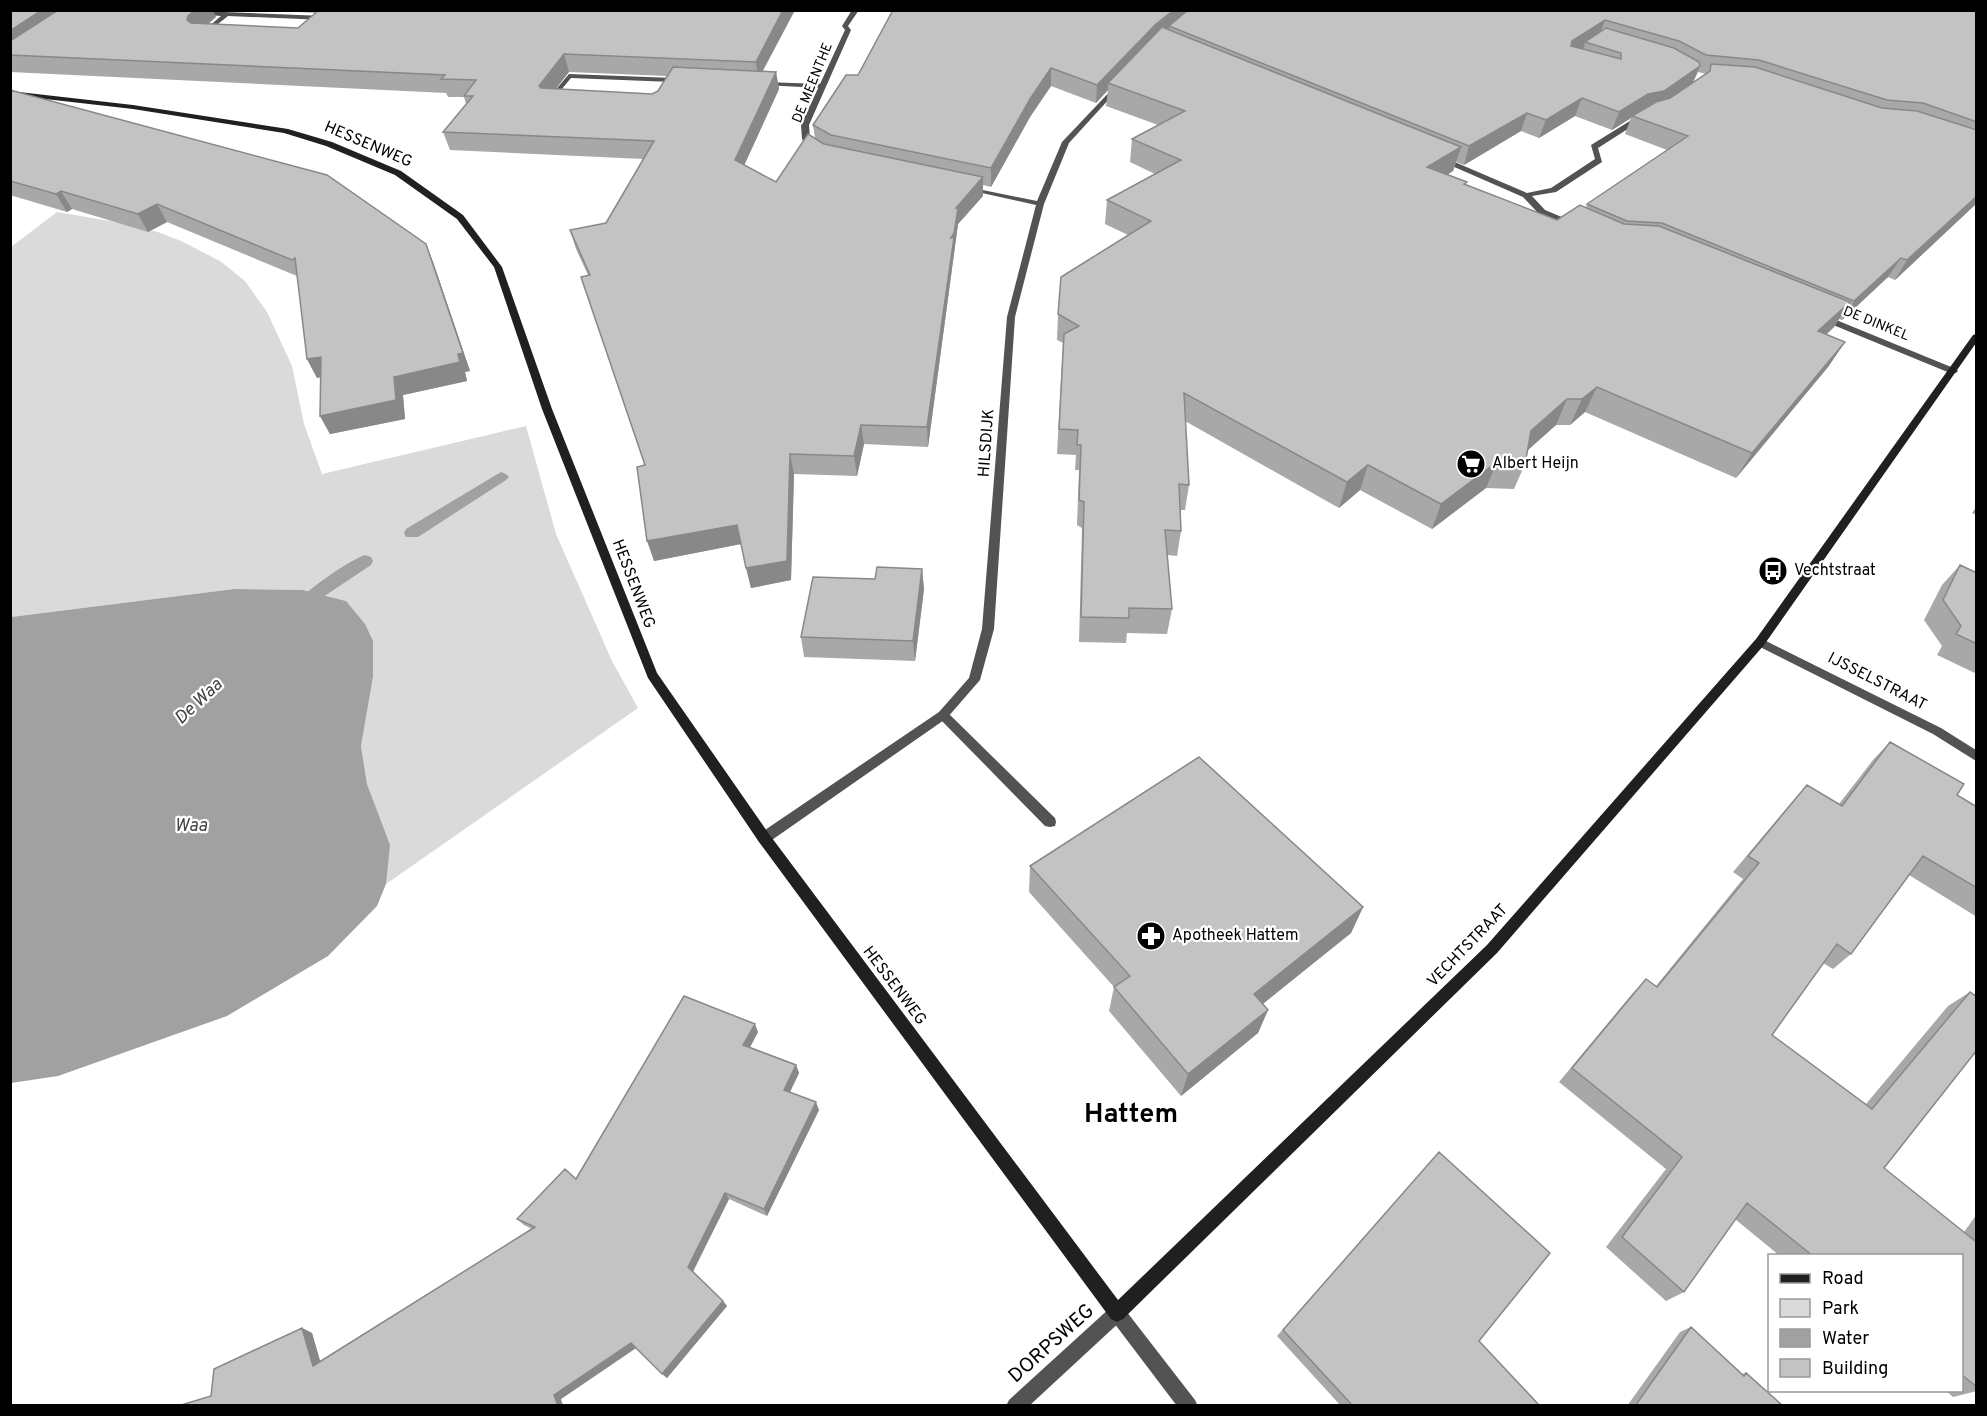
<svg xmlns="http://www.w3.org/2000/svg" width="1987" height="1416" font-family="Overpass,sans-serif">
<rect width="100%" height="100%" fill="#fff"/>
<path fill="#dadada" d="M57,212L110,221L158,232L181,241L220,261L245,281L267,312L292,366L304,424L322,474L526,426L556,534L612,661L638,708L386,884L389,845L367,784L361,746L373,677L346,601L303,590L234,589L11,617V247Z"/>
<path fill="#a1a1a1" d="M234,589L303,590L346,601L365,624L373,641V677L361,746L367,784L390,845L386,884L377,906L328,956L227,1016L58,1076L11,1083V617Z"/>
<g fill="none" stroke-linecap="round" stroke-linejoin="round">
<path fill="#a1a1a1" fill-rule="evenodd" d="M501,472L506,474L509,477L506,480L418,537H406L404,533L406,529Z
M365,555L371,557L373,561L371,565L323,597L305,613H293L291,609C299,595 349,560 365,555Z"/>
<path fill="#535353" fill-rule="evenodd" d="M198,11L325,16L328,18L325,20L228,16L203,36L201,35V33L221,16L196,14V12Z
M569,74L673,78L676,80L673,82L571,78L551,102H547V100Z
M764,82L822,84L825,86L822,88L762,85L761,84Z
M943,710L947,712L1055,818L1056,822L1055,826L1050,827L1045,826L939,718L937,715L939,712Z"/>
<path fill="#535353" fill-rule="evenodd" d="M852,10H859L848,26L851,30L809,125L810,139L819,150L812,152L802,139L801,125L845,30L842,26Z
M1116,85L1121,86L1069,143L1044,204L1015,317L994,629L980,680L947,718L769,842L764,844L759,842L757,838L759,834L939,712L969,678L982,629L1007,317L1036,205L964,189L968,187L1037,201L1062,142Z
M1638,116L1645,118L1598,148L1602,162L1556,192L1532,196L1545,210L1576,223L1577,225L1573,227L1539,214L1523,197L1436,159L1443,157L1527,193L1551,188L1595,159L1591,145Z
M1824,315L1956,369L1958,371L1956,373H1950L1821,320V316Z
M1760,638L1941,728L1976,750V761L1933,734L1756,645L1754,642Z
M1117,1304L1123,1307L1195,1400L1198,1406H1177L1111,1319L1108,1313L1111,1307Z"/>
<path fill="#535353" fill-rule="evenodd" d="M1117,1304L1123,1307L1126,1313L1123,1319L1029,1406H1006L1009,1400L1111,1307Z"/>
<path fill="#202020" fill-rule="evenodd" d="M10,91L133,105L288,129L332,142L401,171L463,215L502,267L552,409L657,673L769,834L1118,1300L1487,945L1756,639L1973,335L1976,334V343L1764,645L1497,953L1123,1319L1117,1322L1111,1319L759,842L648,678L542,409L494,267L457,219L395,175L326,146L284,133L133,109L10,95Z"/>
</g>
<path fill="#a8a8a8" fill-rule="evenodd" d="M10,10L216,17L208,24L298,28L316,13L258,10H795L763,71L776,72L779,89L744,165L776,182L815,138L813,125L858,75L893,10H1977V203L1895,280L1888,277L1842,320L1839,319L1834,327L1826,335L1845,342L1828,367L1736,478L1585,412L1570,425H1556L1528,450L1525,464L1514,489L1486,488L1432,529L1360,490L1339,508L1185,421L1189,485L1185,510H1181V531L1177,556L1167,555L1172,609L1167,634L1127,633L1126,643L1079,642L1082,528L1077,525L1079,470H1075L1076,455L1057,454L1063,343L1057,340L1058,314L1128,235L1105,224L1107,200L1155,174L1130,162L1132,139L1158,125L1106,106L1108,90L1096,103L1051,86L1030,117L991,187L983,185V196L958,224L928,447L864,444L857,476L794,474L791,580L751,588L741,544L654,561L645,466L581,277L588,275L576,249L570,230L606,223L643,159L450,150L443,132L466,104L464,97H448L446,93L10,72ZM569,72L667,76L658,91L652,94L555,89ZM1698,72L1706,74L1693,83ZM1575,116L1612,130L1631,118L1625,134L1667,150L1587,204L1586,208L1557,220L1466,185L1467,182L1447,175L1453,171L1456,162L1464,165L1521,131L1539,138Z
M10,90L426,244L433,262L470,371L465,372L467,381L403,395L405,419L330,434L320,416L321,377L317,378L307,359L297,276L167,222L148,232L72,209L67,212L10,195Z
M1977,506V515L1972,513Z
M1960,565L1977,573V674L1937,655L1942,646L1924,620L1942,585Z
M922,569L924,589L915,661L804,657L801,637L875,579Z
M1890,742L1957,795L1977,807V917L1909,875L1851,954L1833,969L1823,963L1772,1035L1866,1104L1948,1006L1970,992L1884,1168L1964,1232L1977,1214V1391L1953,1397L1945,1390H1962V1256H1780L1735,1219L1684,1292L1666,1301L1606,1247L1666,1169L1559,1082L1632,994L1646,979L1656,986L1743,879L1733,872L1792,802L1807,785L1839,804L1873,760Z
M1030,866L1363,907L1351,933L1263,1004L1268,1010L1258,1033L1181,1096L1109,1011L1114,987L1029,892Z
M758,1032L750,1047L796,1065L799,1073L790,1092L819,1110L767,1216L729,1199L693,1272L727,1306L667,1378L636,1348L561,1399L211,1396L302,1328L312,1333L320,1361L532,1229L524,1225L517,1219L576,1179Z
M1439,1152L1479,1341L1540,1406H1341L1277,1336Z
M1691,1327L1742,1374L1746,1373L1783,1406H1627L1680,1332Z"/>
<path fill="#888" d="M42,10H78L10,55V31Z
M195,10H213L216,17L197,33L187,20L188,16Z
M783,10H795L758,79L756,62Z
M1174,10H1194L1169,26V30L1108,83V90L1096,103L1097,85L1156,24Z
M1605,20L1599,37L1585,42L1584,47L1566,58L1572,41Z
M564,54L569,72L544,104L539,86Z
M1700,66L1692,84L1656,109L1632,116L1631,118L1612,130L1619,112L1648,94Z
M1051,68V86L1030,117L991,187V168L1030,99Z
M776,72L779,89L738,179L735,160Z
M1582,98L1575,116L1539,138L1546,120Z
M1527,113L1521,131L1464,165L1469,146Z
M1461,147L1453,171L1420,191L1427,167Z
M983,177V196L958,224L928,447L927,427L956,208Z
M61,191L72,209L67,212L56,194Z
M1977,196V203L1895,280L1907,260Z
M157,204L167,222L148,232L138,214Z
M426,244L433,262L470,371L465,372L467,381L403,395L405,419L330,434L320,416L394,377Z
M1901,258L1888,277L1842,320L1854,301Z
M1850,302L1834,327L1802,357L1818,331Z
M1845,342L1828,367L1736,478L1752,453Z
M321,357L330,375L317,378L307,359Z
M1597,387L1585,412L1570,425L1582,399Z
M1567,399L1556,425L1520,457L1531,431Z
M861,425L864,444L857,476L854,456Z
M790,454L794,474L791,580L751,588L746,568Z
M1497,462L1486,488L1432,529L1441,504Z
M1368,465L1360,490L1339,508L1347,482Z
M737,525L741,544L654,561L647,541Z
M922,569L924,589L915,661L913,641Z
M1363,907L1351,933L1245,1018L1254,994Z
M1268,1010L1258,1033L1181,1096L1188,1074Z
M755,1024L758,1032L747,1053L743,1045Z
M796,1065L799,1073L787,1098L784,1090Z
M816,1102L819,1110L767,1216L764,1209Z
M725,1193L729,1199L692,1273L688,1267Z
M723,1301L727,1306L667,1378L662,1374Z
M302,1328L312,1333L323,1371L313,1366Z
M631,1343L636,1348L561,1399L563,1406H558L554,1395Z"/>
<path fill="#c3c3c3" stroke="#888" stroke-width="1.5" d="M10,10H42L10,31Z
M58,10H195L188,16L187,20L191,23L298,28L319,10H783L756,62L564,54L539,86L541,88L652,94L658,91L673,67L776,72L735,160L776,182L808,134L824,144L983,177L956,208H958L954,233L951,238L954,237L927,427L861,425L854,456L790,454L787,561L746,568L737,525L647,541L637,467L645,465L581,277L590,275L570,230L606,223L654,141L443,132L473,96H464L476,80L441,79L445,75L10,55V41Z
M893,10H1174L1156,24L1097,85L1051,68L1030,99L991,168L831,135L813,125L846,75H858Z
M1188,10H1977V122L1923,103L1887,100L1759,60L1706,55L1679,41L1605,20L1572,41L1571,46L1621,59V53L1585,42L1606,28L1674,48L1699,62L1700,66L1664,91L1648,94L1619,112L1582,98L1546,120L1527,113L1469,146L1169,26Z
M1162,27L1461,147L1427,167L1467,182L1464,184L1557,220L1580,205L1624,224L1659,226L1850,302L1818,331L1845,342L1752,453L1597,387L1582,399H1567L1531,431L1525,464L1497,462L1441,504L1368,465L1347,482L1184,393L1189,485L1179,484L1181,531L1165,530L1172,609L1129,608V618L1081,617L1084,502L1079,500L1081,445H1077L1078,430L1059,429L1064,334L1079,326L1058,314L1061,277L1151,221L1107,200L1181,160L1132,139L1185,111L1108,83Z
M1711,64L1755,67L1882,108L1917,111L1977,130V196L1907,260L1901,258L1854,301L1662,223L1627,221L1587,204L1688,136L1632,116L1656,102L1670,98L1710,71Z
M10,90L327,175L426,244L463,353L458,354L460,362L394,377L396,400L320,416L321,357L307,359L295,258L292,260L157,204L138,214L61,191L56,194L10,181Z
M1960,565L1977,573V644L1956,634L1961,626L1943,600Z
M877,567L922,569L913,641L801,637L813,577L875,579Z
M1890,742L1964,784L1957,795L1977,807V888L1923,856L1851,954L1837,944L1772,1035L1872,1109L1970,992L1977,997V1050L1884,1168L1975,1241L1977,1238V1387L1962,1375V1256H1813L1747,1203L1684,1292L1622,1237L1682,1157L1572,1068L1646,979L1657,987L1759,863L1748,856L1807,785L1842,806Z
M1199,757L1363,907L1254,994L1268,1010L1188,1074L1114,987L1130,976L1030,866Z
M684,996L755,1024L743,1045L796,1065L784,1090L816,1102L764,1209L725,1193L688,1267L723,1301L662,1374L631,1343L554,1395L558,1406H178L211,1396L214,1369L302,1328L313,1366L535,1227L517,1219L565,1169L576,1179Z
M1439,1152L1550,1253L1479,1341L1540,1406H1353L1283,1330Z
M1691,1327L1744,1376L1746,1373L1783,1406H1635Z"/>
<defs>
<g id="supermarket-disc" transform="scale(1.5)"><circle r="9.5" fill="#000" stroke="#fff"/><path d="M-6-5.5h2.5l.6 2H6L4.5 2H-2.5L-4.4-4H-6ZM-1.5 3.2a1.3 1.3 0 1 0 .1 0ZM3 3.2a1.3 1.3 0 1 0 .1 0Z" fill="#fff"/></g>
<g id="bus-disc" transform="scale(1.5)"><circle r="9.5" fill="#000" stroke="#fff"/><path d="M-5-6H5V4H4V6H2V4H-2V6H-4V4H-5ZM-3.5-4V0h7V-4ZM-3.5 1.2v1.5H-2V1.2ZM2 1.2v1.5H3.5V1.2Z" fill="#fff"/></g>
<g id="pharmacy-disc" transform="scale(1.5)"><circle r="9.5" fill="#000" stroke="#fff"/><path d="M-2-6h4v4h4v4h-4v4h-4v-4h-4v-4h4Z" fill="#fff"/></g>
</defs>
<g fill-rule="evenodd">
<use href="#supermarket-disc" x="1471" y="464"/>
<use href="#bus-disc" x="1773" y="571"/>
<use href="#pharmacy-disc" x="1151" y="936"/>
</g>
<g text-anchor="middle" dominant-baseline="central" stroke-width="4.5" stroke-linejoin="round" paint-order="stroke">
<g font-size="14" fill="#000" stroke="#fff">
<text transform="translate(813 83) rotate(-68)">DE MEENTHE</text>
<text transform="translate(1876 324) rotate(22)">DE DINKEL</text>
</g>
<g font-size="16" fill="#000" stroke="#fff">
<text transform="translate(368 145) rotate(23)">HESSENWEG</text>
<text transform="translate(987 443) rotate(-86)">HILSDIJK</text>
<text transform="translate(633 584) rotate(69)">HESSENWEG</text>
<text transform="translate(1877 682) rotate(27)">IJSSELSTRAAT</text>
<text transform="translate(1468 946) rotate(-46)">VECHTSTRAAT</text>
<text transform="translate(894 986) rotate(53)">HESSENWEG</text>
</g>
<g font-size="16" fill="#000" stroke="#fff" text-anchor="start">
<text x="1492" y="464">Albert Heijn</text>
<text x="1794" y="571">Vechtstraat</text>
<text x="1172" y="936">Apotheek Hattem</text>
</g>
<g font-size="18" font-style="italic" fill="#424242" stroke="#fff">
<text transform="translate(199 702) rotate(-43)">De Waa</text>
<text x="191" y="826">Waa</text>
</g>
<g font-size="20" fill="#000" stroke="#fff">
<text transform="translate(1052 1344) rotate(-42)">DORPSWEG</text>
</g>
<g font-size="27" font-weight="bold" fill="#000" stroke="#fff">
<text x="1131" y="1115">Hattem</text>
</g>
</g>
<rect width="1987" height="1416" fill="none" stroke="#000000" stroke-width="24"/>
<rect x="1768" y="1254" width="195" height="138" fill="#ffffff" stroke="#999999" stroke-width="1.5"/>
<rect x="1780" y="1274" width="30" height="9" fill="#202020" stroke="#999999" stroke-width="1.5"/>
<text x="1822" y="1284" font-size="18" fill="#000000">Road</text>
<rect x="1780" y="1299" width="30" height="18" fill="#dadada" stroke="#999999" stroke-width="1.5"/>
<text x="1822" y="1314" font-size="18" fill="#000000">Park</text>
<rect x="1780" y="1329" width="30" height="18" fill="#a1a1a1" stroke="#999999" stroke-width="1.5"/>
<text x="1822" y="1344" font-size="18" fill="#000000">Water</text>
<rect x="1780" y="1359" width="30" height="18" fill="#c3c3c3" stroke="#999999" stroke-width="1.5"/>
<text x="1822" y="1374" font-size="18" fill="#000000">Building</text>
</svg>
